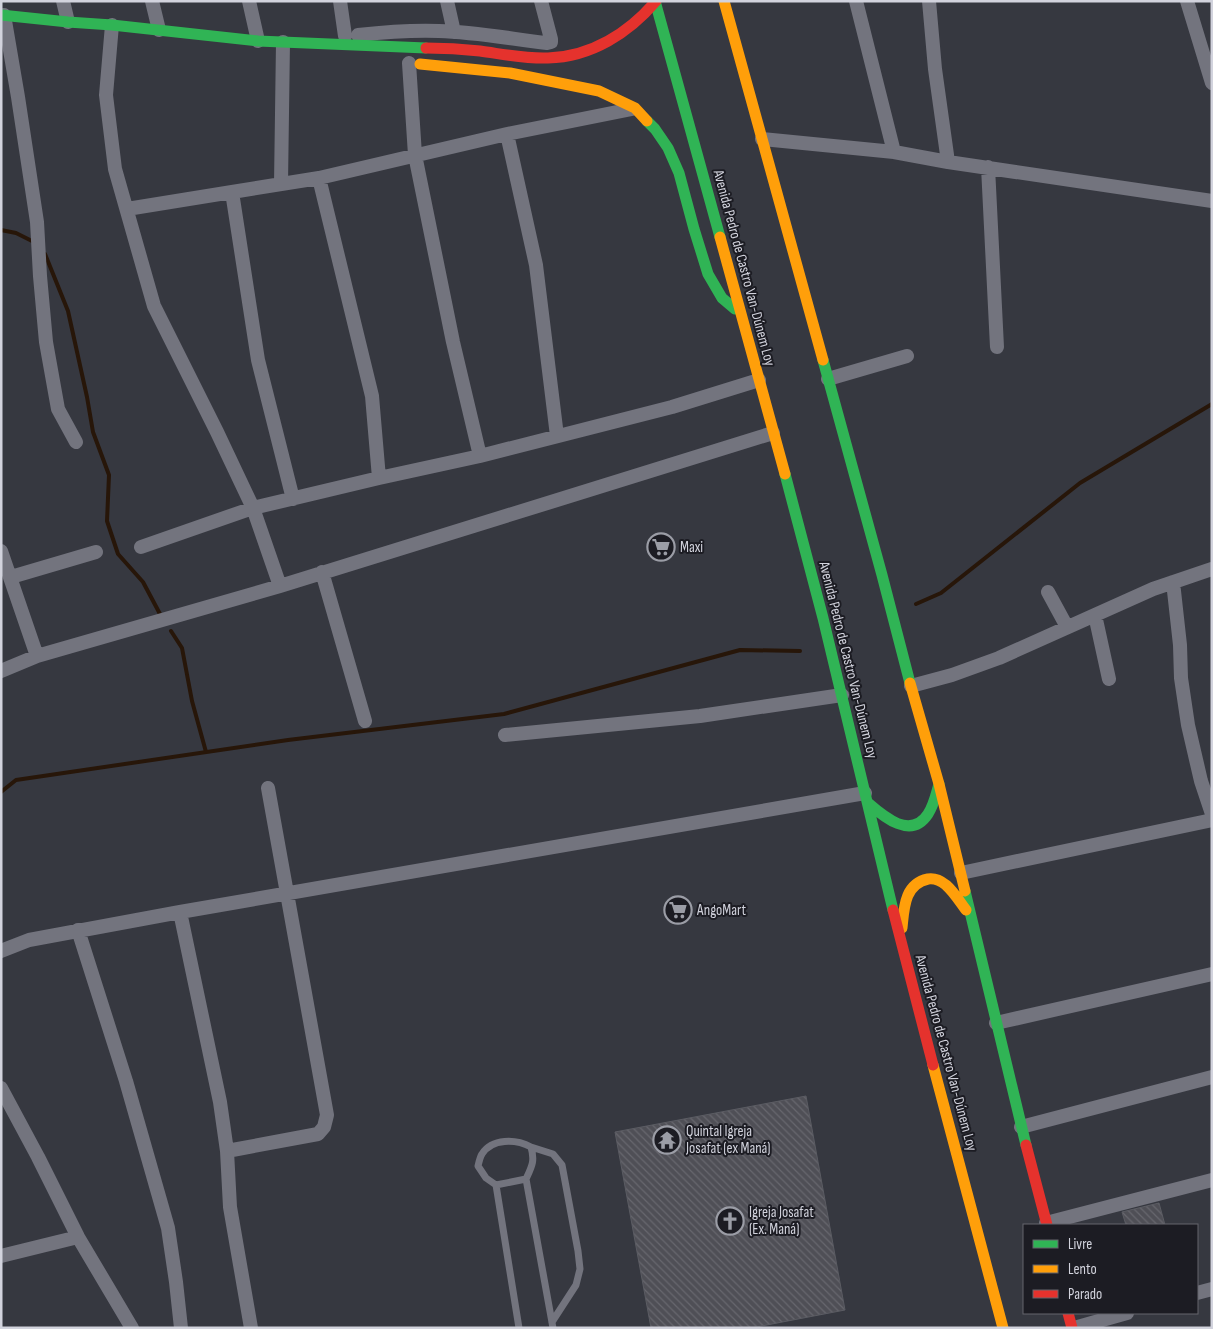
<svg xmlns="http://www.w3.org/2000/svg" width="1213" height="1329" font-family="'Sofia Sans Condensed',sans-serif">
<defs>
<pattern id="building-back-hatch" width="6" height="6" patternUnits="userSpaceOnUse" patternTransform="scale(1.25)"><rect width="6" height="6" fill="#4f4f56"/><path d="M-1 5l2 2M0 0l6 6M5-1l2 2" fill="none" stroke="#67676e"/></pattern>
</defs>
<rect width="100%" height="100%" fill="#363840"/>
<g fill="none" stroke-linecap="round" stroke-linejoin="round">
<path stroke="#271609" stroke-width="4" d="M1,230L16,233L34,242
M45,254L68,311L87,397L93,432L109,475L107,521L118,554L143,582L160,614
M916,604L941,593L1080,483L1212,404
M171,631L182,648L192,701L206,752
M1,792L16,780L288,740L504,714L740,650L800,651"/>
</g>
<path fill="url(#building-back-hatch)" stroke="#5b5c63" d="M806,1096L845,1310L751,1328H651L615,1132Z
M1159,1203L1165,1225H1126L1122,1212Z"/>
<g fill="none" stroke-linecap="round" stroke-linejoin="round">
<path stroke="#73747e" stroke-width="7" d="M531,1147L553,1154L562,1165L578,1251L580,1269L576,1285L552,1322
M496,1185L526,1179
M519,1328L496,1185L486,1178L478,1166C479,1162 480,1157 482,1154C492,1138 516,1139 531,1147C535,1161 532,1166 526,1179L553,1328"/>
<path stroke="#73747e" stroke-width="14" d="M63,1L68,22
M152,1L159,30
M249,1L258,41
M340,1L345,36
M447,1L454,32
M856,1L894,152
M929,1L935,69L948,162
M1187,1L1212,83
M4,15L18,97L37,222L40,276L46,342L58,409L76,442
M112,25L106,95L115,169L154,306L217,432L253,508L280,586
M358,35C385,32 412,30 439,31C475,32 512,39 547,43L551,42V39L541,1
M409,63L415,155L453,342L480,456
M507,134L536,265L557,436
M762,139L894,152L948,162L1212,201
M988,167L997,347
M319,178L372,396L379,478
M281,184L283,42
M127,209L232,192
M828,379L907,356
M293,499L258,360L232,192L319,178L507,134L632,109
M141,547L253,508L379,478L480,456L672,407L759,380
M1,551L37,656
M322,572L365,721
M11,577L96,552
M1173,582L1180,645L1181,678L1188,725L1201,781L1212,814
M1048,592L1067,627
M1095,615L1109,679
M1,671L37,656L280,586L773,433
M911,686L952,675L999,658L1153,589L1212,569
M505,735L700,716L842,695
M961,873L1212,820
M180,912L220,1102L227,1151L230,1207L251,1328
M78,930L126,1081L168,1228L176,1282L181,1328
M1,951L29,940L180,912L865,793
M996,1023L1212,974
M1,1088L38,1157L78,1237L132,1328
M1021,1127L1212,1077
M227,1151L318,1134L324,1127L327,1115L268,788
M1046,1223L1212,1180
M1,1256L78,1237
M1197,1293L1212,1289
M1074,1328L1127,1313"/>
<path stroke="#30b455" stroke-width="11" d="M655,1L720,237
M1,15L68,22L112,25L258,41L426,48
M647,121L655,129L668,148L679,173L694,229L708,274L722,298L735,309
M823,360L882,575L910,683
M785,474L823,618L893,910
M868,803C884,817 911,840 928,814C934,805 936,794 939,784
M965,891L1026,1145"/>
<path stroke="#ff9f0a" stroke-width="11" d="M724,1L823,360
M420,64L510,73L599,91L635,108L647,121
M720,237L785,474
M910,683L939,784L965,891
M902,928C904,909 904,884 928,879C934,878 941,881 946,885C954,892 960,902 966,910
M933,1065L1003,1328"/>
<path stroke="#e5322d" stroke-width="11" d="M426,48C444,48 462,49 480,51C502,54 525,59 548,58C591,57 629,33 656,1
M893,910L933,1065
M1026,1145L1047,1225
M1068,1313L1072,1328"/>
</g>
<defs>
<g id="supermarket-ring" transform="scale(1.4375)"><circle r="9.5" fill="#1c1c23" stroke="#9b9da6" stroke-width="1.5"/><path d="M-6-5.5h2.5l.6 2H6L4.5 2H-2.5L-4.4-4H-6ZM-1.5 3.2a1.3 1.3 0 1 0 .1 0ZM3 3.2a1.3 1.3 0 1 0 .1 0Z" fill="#9b9da6"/></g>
<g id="temple-ring" transform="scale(1.4375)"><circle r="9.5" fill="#1c1c23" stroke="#9b9da6" stroke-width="1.5"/><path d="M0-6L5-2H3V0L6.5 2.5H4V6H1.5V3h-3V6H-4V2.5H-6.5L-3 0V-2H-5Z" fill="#9b9da6"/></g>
<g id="church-ring" transform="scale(1.4375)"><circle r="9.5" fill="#1c1c23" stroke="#9b9da6" stroke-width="1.5"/><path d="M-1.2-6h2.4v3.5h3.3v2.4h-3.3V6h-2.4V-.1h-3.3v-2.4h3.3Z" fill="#9b9da6"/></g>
</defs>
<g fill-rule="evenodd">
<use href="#supermarket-ring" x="661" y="547"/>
<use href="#supermarket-ring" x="678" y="910"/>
<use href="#temple-ring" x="667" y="1140"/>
<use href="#church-ring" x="730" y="1221"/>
</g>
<g text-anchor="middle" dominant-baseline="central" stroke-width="4" stroke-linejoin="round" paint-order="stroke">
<g font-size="15" fill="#d2d3dd" stroke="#1c1c23">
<text transform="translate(744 268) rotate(75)">Avenida Pedro de Castro Van-Dúnem Loy</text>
<text transform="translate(848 660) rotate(76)">Avenida Pedro de Castro Van-Dúnem Loy</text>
<text transform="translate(946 1053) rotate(75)">Avenida Pedro de Castro Van-Dúnem Loy</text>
</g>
<g font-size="15" fill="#d2d3dd" stroke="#1c1c23" text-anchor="start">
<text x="680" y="547">Maxi</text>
<text x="697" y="910">AngoMart</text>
<text x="686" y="1131">Quintal Igreja<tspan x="686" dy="17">Josafat (ex Maná)</tspan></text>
<text x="749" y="1212">Igreja Josafat<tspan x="749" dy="17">(Ex. Maná)</tspan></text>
</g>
</g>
<rect width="1213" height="1329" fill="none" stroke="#d2d3dd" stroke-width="5"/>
<rect x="1023" y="1224" width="175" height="90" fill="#1c1c23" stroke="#65656d"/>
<rect x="1033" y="1240" width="25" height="8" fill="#30b455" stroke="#65656d"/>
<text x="1068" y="1249" font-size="15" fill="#d2d3dd">Livre</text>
<rect x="1033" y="1265" width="25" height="8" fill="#ff9f0a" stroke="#65656d"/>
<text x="1068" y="1274" font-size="15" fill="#d2d3dd">Lento</text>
<rect x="1033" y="1290" width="25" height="8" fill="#e5322d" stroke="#65656d"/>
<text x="1068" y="1299" font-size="15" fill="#d2d3dd">Parado</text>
</svg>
